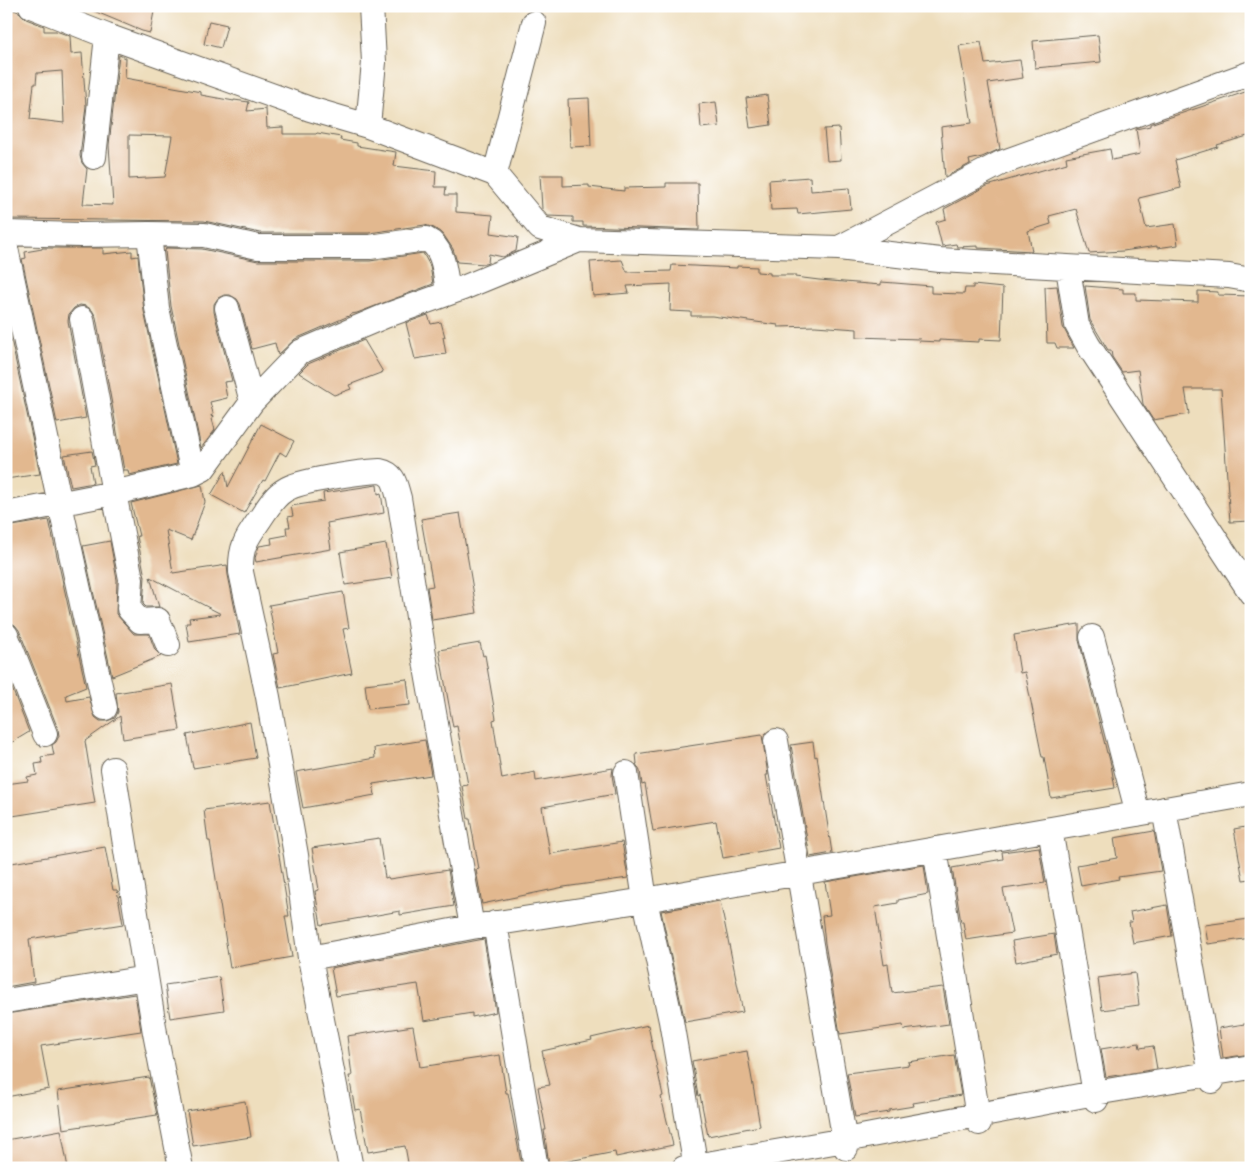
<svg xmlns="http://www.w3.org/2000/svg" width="1257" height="1174" font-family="'Gochi Hand',sans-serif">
<rect width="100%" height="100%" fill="#fff"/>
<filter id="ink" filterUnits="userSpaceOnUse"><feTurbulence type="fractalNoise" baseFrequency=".02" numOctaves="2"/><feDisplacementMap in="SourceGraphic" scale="10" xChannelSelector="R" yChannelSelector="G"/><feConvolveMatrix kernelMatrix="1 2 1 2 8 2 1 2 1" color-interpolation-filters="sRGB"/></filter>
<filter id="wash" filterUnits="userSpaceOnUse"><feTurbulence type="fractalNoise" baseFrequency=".0096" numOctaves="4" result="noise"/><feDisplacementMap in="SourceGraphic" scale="20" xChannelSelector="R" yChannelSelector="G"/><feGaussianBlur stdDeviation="1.12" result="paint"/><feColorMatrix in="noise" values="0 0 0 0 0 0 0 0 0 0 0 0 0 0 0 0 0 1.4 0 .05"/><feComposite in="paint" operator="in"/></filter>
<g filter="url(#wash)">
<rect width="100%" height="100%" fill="#eedebd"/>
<g id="blocks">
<path fill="#e2b88f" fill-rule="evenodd" d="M82,6H155L150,33L142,31Z
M6,7L19,12L26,19L44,26V31H56L70,36L71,54L82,53L86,106L80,156L82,163L87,169L83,204L113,205L109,145L119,55L126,58L125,78L201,92V95L234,101V100L249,102L247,111L266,109L267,128L283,127V134H316L317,133L341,137L340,140L357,143V146L396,152L394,166L436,171L435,187H446L445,195H456V212L493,215L491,233L518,237L516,251L503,257L489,254L488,263L485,264L457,262L453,249L443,234L434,228L425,225L369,233H260L204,221L8,219L6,209ZM62,71L64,123L30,119L34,84H36L37,73ZM129,135L172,136L165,177L129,179Z
M209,21L227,25L221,48L204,44Z
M1098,35L1101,62L1035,68L1033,41Z
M981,42L985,64L1020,60L1023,78L988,83L1000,149L982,157L969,160L970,164L945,177L941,127L972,123L959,46Z
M1251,90V135L1217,145L1218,147L1175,160L1181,188L1139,198L1146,228L1175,224L1178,245L1157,248V246L1123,251L1089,253L1076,209L1049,216L1051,224L1028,231L1032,251L978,248V246L957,247L956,244L942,246L936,222L946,219L944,209L987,186L1067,163L1066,157L1110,149L1112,160L1140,154L1136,129L1150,126V124Z
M767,95L771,125L750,128L746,98Z
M589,98L591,146L570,147L568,99Z
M716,102L719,126L701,128L699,104Z
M839,128L841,160L827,161L824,129Z
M540,175H563V186L589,185V187L624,191V188L666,187V183H698L699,230L583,226V222H573V217L548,216L542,209Z
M810,177L811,191L849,188L851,209L798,214L797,209L771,210L769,180Z
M42,248H103V254L132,251V257L138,256L144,311L177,464L129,475L128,470H124L96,317L92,310L86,306L80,305L74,308L69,314L68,321L86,418L57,423L22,259L26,258L25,252L42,249Z
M166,248L202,249L258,261H370L423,253L430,266L433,284L357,313L351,314V315L295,339L278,355L275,343L252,349L240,304L237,299L230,295H224L218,298L214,304V312L232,381L224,382L227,398L210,402L214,417L211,415L215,430L201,448L171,306L165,251Z
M622,260L627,272L671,271L672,265L737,268V266L757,267V272L770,273V275H795V277L819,280L881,285V282L895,283L931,286V293L964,294L965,288H973V285L1003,288L1001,340L979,339V342L939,340V342L919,341L920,339L857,337V329L815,326L778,327V325L712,316H691V312L670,311L671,284L627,286L629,293L593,296L590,262Z
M1057,286L1063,327L1074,348H1057L1055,343H1047L1045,287Z
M1085,286L1123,289V293H1136V300L1198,302V291L1218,292V295L1251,296V521L1230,522L1221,389H1185L1189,414L1153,420L1143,404L1138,370L1122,372L1112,357L1111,350H1108L1090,320Z
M428,315L431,324L441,322L445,337H443L446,354L415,359L406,323Z
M6,316L40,474L6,479Z
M364,340L383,372L349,385L351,389L334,395L299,373L308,364Z
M261,424L294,441L286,456L280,452L265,481L263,480L244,513L211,495L225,471L228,487Z
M92,451L95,465L90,466L93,483L71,487L64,455Z
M202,485L205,502L191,540L166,530L173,573L227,565L228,575L240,634L189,642L186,623H190L189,618L221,614L150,577L159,607H146L143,604L145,577L137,536H139L131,503Z
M377,485L378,494L381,493L384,513L327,523L331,549L256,562L255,558L259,546L272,544L271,538L287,535L286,527H290L288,517L293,516L291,506L324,501L323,493Z
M460,513L477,613L432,620L427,587L433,586L421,519Z
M49,520L86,687L66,695L67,701L89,697L95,717L100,721H107L115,718L118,712L116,693L172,684L180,730L123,739L120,716L85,741L95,803L6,817V784L28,781L27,777L37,775L35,764L42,763L41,757L54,755L52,745L56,742L59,736L58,729L19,630L15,625L10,622L6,601V527Z
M110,541L117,580L116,614L134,634H149L155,650L161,656L112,676L83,546Z
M386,544L392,578L345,585L340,552Z
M343,592L349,628L343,629L352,673L280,688L273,654L278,653L269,605Z
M1079,624V640L1107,753H1108L1111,765L1115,788L1051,798L1044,757H1042L1025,672L1020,673L1014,635Z
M480,643L483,656L485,655L496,719L493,720L502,779L535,772L536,781L613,768L612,775L615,794L542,807L550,854L622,842L628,878L564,887L482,904L476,870L479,869L470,819H468L462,786L468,785L457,726L453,727L439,650Z
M6,673L29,732L6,746Z
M407,679L410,705L368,709L365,684Z
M250,722L256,758L193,768L187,735Z
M762,735L768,775H766L779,848L723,858L716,821L653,831L645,784L642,785L640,771L636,764H637L636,754Z
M425,740L431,775L373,784L375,795L303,808L296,772L375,758L374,748Z
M813,742L815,757L817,756L832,853L810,857L791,745Z
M270,801L289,916H285L292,957L230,968L210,841H208L204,810Z
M1251,826V879L1243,880L1234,829Z
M1154,831L1161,871L1118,877L1119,879L1081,886L1077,865L1117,858L1114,838Z
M379,838L385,878L388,877L389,879L448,870L454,906L400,915V911L321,925L315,891L319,890L312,848Z
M105,847L113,890H117L123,924L29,939L34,982L6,987V864Z
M1039,847L1045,883L1003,889L1012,933L966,940L963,922H961L952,868L1003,859L1002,852Z
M924,865L928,894L898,900V903L875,907L881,946L884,965L888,964L892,993L943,987L949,1024L904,1030L903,1025L840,1034L825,943L822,916L830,915L825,882Z
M720,901L743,1012L685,1022L661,911Z
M1167,905L1172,936L1133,943L1129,922H1132L1130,912Z
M1249,919L1251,938L1208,944L1205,925Z
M1054,934L1057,954L1016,962L1012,941Z
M484,939L496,1012L472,1017V1013L424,1021L418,984L336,996L331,968Z
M1135,973L1139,1005L1102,1010L1098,978Z
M219,977L224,1010L170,1018L165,985Z
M135,994L141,1031L41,1046L49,1089L6,1097V1014Z
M1251,1023V1054L1223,1058L1219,1028Z
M648,1025L663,1096L661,1097L673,1145L616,1157L615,1152L549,1165L544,1130H546L538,1087L550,1085L542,1051L592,1040L591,1038Z
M413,1026L420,1067L500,1055L506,1093H508L522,1168H409L405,1146L368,1152L360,1109L355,1110L349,1076H352L347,1036Z
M1139,1043L1140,1048L1153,1046L1157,1069L1106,1077L1101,1049Z
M747,1051L760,1126L708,1136L700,1095L698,1096L692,1061Z
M954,1055L961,1095L913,1103L914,1106L889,1110V1112L855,1117L847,1073L909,1065L908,1062Z
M149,1077L157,1115L63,1129L58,1091Z
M245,1101L251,1137L193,1146L187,1111Z
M61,1130L68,1168H6V1140Z"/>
</g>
</g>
<g filter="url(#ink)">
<use href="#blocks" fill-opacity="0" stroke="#666054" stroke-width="1"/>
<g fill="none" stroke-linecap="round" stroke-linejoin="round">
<g stroke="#666054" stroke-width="26">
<path id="minor" d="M31,6L107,36L310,109L368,126L495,174L540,228L579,240L839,248L940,260L1229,276L1251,280
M368,126L374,62L371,6
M94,157L107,36
M495,174L534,23
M6,233L80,235L149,234L157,308L193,474
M149,234L204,235L258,247H370L426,239C445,248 445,275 448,293
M6,248L60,504L105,708
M839,248L1001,163L1251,73
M1068,268L1077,325L1088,345L1251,593
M227,308L252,402
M82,319L114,493L131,579L129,609L140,621L158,620L168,645
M6,514L114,493L193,474L203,469L252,402L300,352L385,316L463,288L579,240
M6,635L45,734
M1092,637L1138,814
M776,741L846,1148
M113,769L155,1033L181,1168
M626,773L645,900L1251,794
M1164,809L1212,1081
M1050,829L1096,1100
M935,849L979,1123
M495,923L536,1168
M310,958L472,927
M6,1001L146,978
M351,1168L310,958L296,855L268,697L241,572C240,547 246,539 260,519C267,509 274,496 285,490C300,480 360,472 380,471C395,474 395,485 399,498L427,673L472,927L645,900L671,1021L696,1168
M684,1168L845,1140L1095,1093L1251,1067"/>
</g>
<use href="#minor" stroke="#fff" stroke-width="24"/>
</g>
</g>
<rect width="1257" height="1174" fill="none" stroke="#fff" stroke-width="25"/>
</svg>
